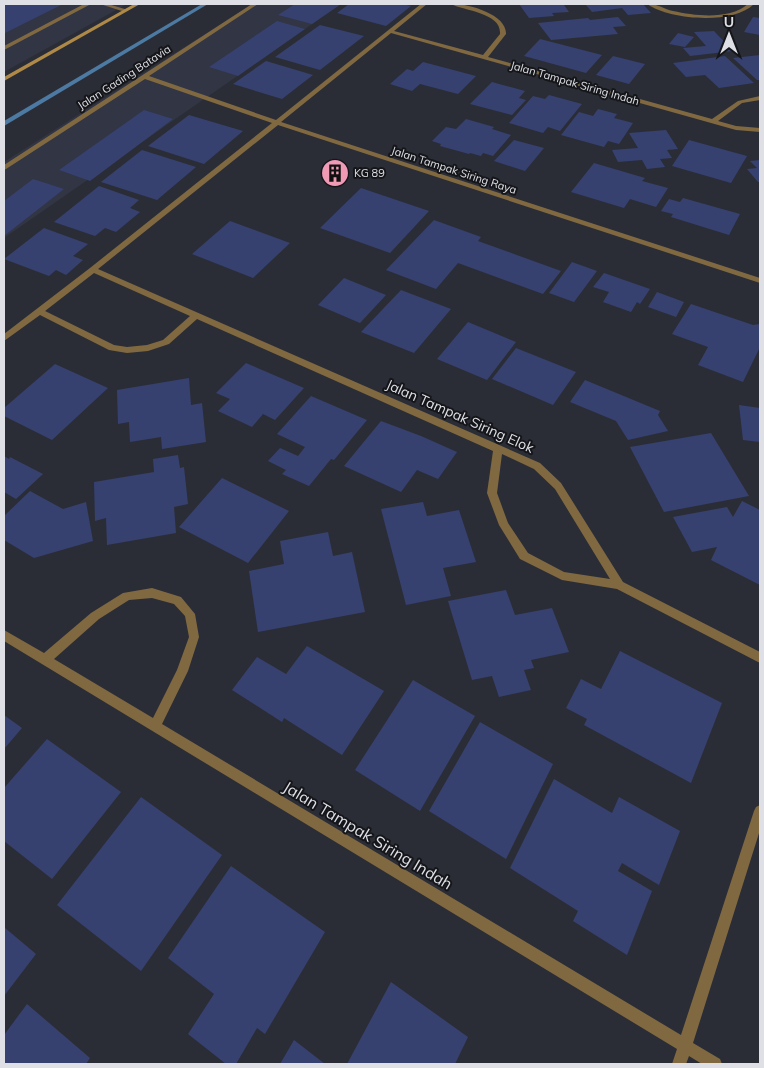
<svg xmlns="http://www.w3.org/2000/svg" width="764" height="1068" font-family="Mulish,sans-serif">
<rect width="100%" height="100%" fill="#2b2d36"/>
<path fill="#313544" d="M4,4H127L4,72Z
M252,4H341L4,238V162Z"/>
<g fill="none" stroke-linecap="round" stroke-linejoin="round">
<path fill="#4c7aa2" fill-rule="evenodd" d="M202,4H208L4,126V121Z"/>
</g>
<path fill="#364170" d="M4,4H63L5,33Z
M295,4H341L312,24L278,15Z
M349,4H402L411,6L386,26L337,13Z
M519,4H567L564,5L569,12L552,13L554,16L529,18Z
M585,4H643L651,13L628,15L622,8L592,12Z
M618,17L626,26L613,27L618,34L551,40L538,23L588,18L590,20Z
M753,17L760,18V35L744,32Z
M277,21L305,29L238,76L209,67Z
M320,25L364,36L320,70L275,57Z
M714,31L733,51L690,56L683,48L706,46L694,32Z
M678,33L694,37L685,47L669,44Z
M540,39L602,55L586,73L524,56Z
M760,55V80H757L733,58Z
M613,56L645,64L629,84L596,75Z
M725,56L754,83L719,88L705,75L686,77L673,63Z
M266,61L313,75L282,99L233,84Z
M423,62L476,76L458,94L420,84L412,91L390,84L407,69L413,71Z
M492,82L525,91L519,98L526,100L512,115L470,104Z
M549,95L582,104L560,131L548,127L543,133L509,123L533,96L545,99Z
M598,109L617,114L614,118L633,123L619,144L608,141L604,147L561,135L579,112L593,116Z
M144,110L173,119L90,181L59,170Z
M189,115L243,131L204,164L148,146Z
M466,119L494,127L492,129L511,135L493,156L483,153L481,156L470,153L469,154L440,146L441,144L432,141L446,127L456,129Z
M666,130L678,149L667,150L672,158L660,159L665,167L647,169L642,160L618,162L612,150L638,148L629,133Z
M514,140L544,148L525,171L494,161Z
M689,140L747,156L731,183L672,166Z
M142,150L196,167L157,200L101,182Z
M760,160V182H758L747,169L757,168L750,161Z
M594,163L645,178L642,181L668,188L656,207L630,199L624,208L571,192Z
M333,168L344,171L337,177L327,174Z
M33,179L64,189L4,236V201Z
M99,186L139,200L130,208L140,212L116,232L105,228L95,236L54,222Z
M361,188L429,211L390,253L320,228Z
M683,198L740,214L729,235L671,217L673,214L661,211L669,199L680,202Z
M434,220L481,237L478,241L561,271L543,294L458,263L436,289L386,270Z
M230,221L290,243L253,278L192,254Z
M44,228L88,244L73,256L83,260L66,275L56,270L49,276L4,259Z
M572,262L597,271L574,302L549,293Z
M604,273L650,289L640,304L637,302L631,312L603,302L609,292L593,287Z
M344,278L386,295L360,323L318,305Z
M401,290L451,309L414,353L361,332Z
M657,292L684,302L676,317L648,307Z
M691,304L753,325L760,324V347L743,382L698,365L708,347L672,334Z
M468,322L516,342L487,380L437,359Z
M516,348L576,372L553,405L492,379Z
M246,363L304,388L275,420L263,414L252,427L218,411L230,399L216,393Z
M55,364L108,388L52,440L4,416V408Z
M189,378L191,405L202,403L206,442L162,449L161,437L130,442L129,422L118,424L117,390Z
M585,380L660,411L658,415L668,431L628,440L616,421L570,402Z
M311,396L367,420L334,460L331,459L309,486L282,474L286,470L268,461L280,448L298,456L305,447L277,434Z
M739,405L760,408V442L743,440Z
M381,421L421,436L457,452L438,479L417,470L401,492L344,466Z
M711,433L749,496L664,512L630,447Z
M178,455L180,468L184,467L188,504L174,507L176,533L107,545L106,518L95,521L94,482L154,472L153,459Z
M4,456L9,459L10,457L43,474L16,499L4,492Z
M222,478L289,511L248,563L179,527Z
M30,491L63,509L86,502L93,541L34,558L4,540V516Z
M742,501L760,510V585L711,560L717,547L692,552L673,517L727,507L733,517Z
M423,502L427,516L459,510L476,562L443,568L451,596L406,605L381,509Z
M328,532L333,556L352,552L365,612L258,632L249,571L284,564L280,541Z
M506,590L515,615L552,608L569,652L531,660L534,668L524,670L531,690L499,697L492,676L472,680L448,601Z
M307,646L384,691L342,755L284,718L282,722L232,690L257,657L286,674Z
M620,651L722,703L691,783L584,725L587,719L566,708L581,679L601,689Z
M413,680L475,716L420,811L355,770Z
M4,715L22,728L4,749Z
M480,722L553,764L506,859L429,811Z
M47,739L121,792L52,879L4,841V788Z
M554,779L612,813L619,797L680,831L659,885L622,863L618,871L652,891L627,955L573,921L578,911L510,868Z
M141,797L222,855L141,971L57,905Z
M231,866L325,932L265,1034L257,1028L236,1064H226L188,1034L214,994L168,958Z
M4,927L36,954L4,996Z
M391,982L468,1037L455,1064H347Z
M27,1004L90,1058L86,1064H4V1035Z
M294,1040L325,1064H280Z"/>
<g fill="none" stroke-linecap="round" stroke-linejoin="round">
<path fill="#806941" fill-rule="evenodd" d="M84,4H91L4,50V46Z
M100,4H108L128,10L125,12Z
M647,4C656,3 664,9 673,11C696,16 729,20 748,4H754C733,25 670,20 647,4Z"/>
<path fill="#806941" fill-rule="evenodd" d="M252,4H258L149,76L276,120L421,4H427L394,31L483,55L500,34C502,13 465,11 451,4C467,3 507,14 506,34L488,57L712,119L738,101L760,96V100L742,103L718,121L736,126L760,128V132L736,130L391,33L281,122L760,278V283L278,125L98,269L540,463L561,483L623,582L760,652V663L617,589L562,580L520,559L499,525L487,493L493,451L197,319L169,344L148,351L127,353L109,350L40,315L4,341V334L90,268L272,123L145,79L6,169L4,170V165ZM94,273L190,316L163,340L147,345L127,347L114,345L45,311ZM502,454L534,469L555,489L610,579L564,572L528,553L508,523L497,493Z
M152,588L181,597L195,614L199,637L188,671L162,724L681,1035L754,811L756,807L760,805V830L693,1043L720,1059L722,1064H702L689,1056L686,1064H672L677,1049L4,641V630L44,653L91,613L123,593ZM152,598L174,604L185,616L189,637L177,670L153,718L54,659L99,619L129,600Z"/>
<path fill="#ae8947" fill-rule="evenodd" d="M134,4H140L4,81V77Z"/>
</g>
<defs>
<g id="building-disc" transform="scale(1.4375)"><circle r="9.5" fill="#f09ab5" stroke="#15161a"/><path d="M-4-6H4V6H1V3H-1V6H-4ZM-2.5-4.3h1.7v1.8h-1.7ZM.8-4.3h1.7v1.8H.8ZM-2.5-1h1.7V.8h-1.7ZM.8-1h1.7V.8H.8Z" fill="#111"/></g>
</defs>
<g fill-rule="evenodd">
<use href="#building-disc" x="335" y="173"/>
</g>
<g text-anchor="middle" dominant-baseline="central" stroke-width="4" stroke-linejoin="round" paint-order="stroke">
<g font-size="11" fill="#dee0e6" stroke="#15161a">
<text transform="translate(124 77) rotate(-33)">Jalan Gading Batavia</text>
<text transform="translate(575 83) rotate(16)">Jalan Tampak Siring Indah</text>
<text transform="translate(454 170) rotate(18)">Jalan Tampak Siring Raya</text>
</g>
<g font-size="11" fill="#dee0e6" stroke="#15161a" text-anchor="start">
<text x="354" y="173">KG 89</text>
</g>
<g font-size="14" fill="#dee0e6" stroke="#15161a">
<text transform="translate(460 416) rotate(24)">Jalan Tampak Siring Elok</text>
</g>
<g font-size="16" fill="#dee0e6" stroke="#15161a">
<text transform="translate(368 835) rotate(31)">Jalan Tampak Siring Indah</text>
</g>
</g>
<rect width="764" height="1068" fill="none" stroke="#dee0e6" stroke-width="10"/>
<g transform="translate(729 35)" stroke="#15161a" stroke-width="4" paint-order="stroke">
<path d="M0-4L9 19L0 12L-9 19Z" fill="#dee0e6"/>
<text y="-8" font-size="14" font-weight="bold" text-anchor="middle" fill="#dee0e6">U</text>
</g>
</svg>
